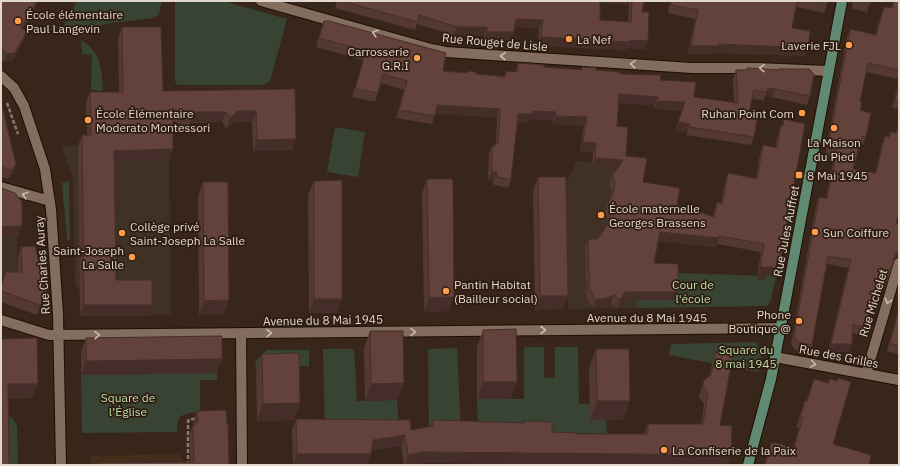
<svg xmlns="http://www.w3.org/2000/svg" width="900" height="466" font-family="'IBM Plex Sans',sans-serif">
<rect width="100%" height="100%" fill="#372619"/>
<path fill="#442d1b" d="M181,454V465H91V456Z"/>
<path fill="#3f3224" d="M169,145L171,315L80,316V287H75L73,179L62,146Z
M577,161L644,166L626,271L776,276L770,303L766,306L568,309L566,183Z
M1,237H17L18,282L3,281L1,286Z"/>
<path fill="#394334" d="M77,1H162L159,14L154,18L104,24L92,29L84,28L75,25L70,34L62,29Z
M175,1H223L287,19L270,81L263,85H177L175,81Z
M81,40C101,52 102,70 103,91L91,90L92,55L82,54Z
M335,127L365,132L358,177L327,172Z
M69,181L70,240H67L62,183Z
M675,273L757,276H758V280H765L766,276H776L771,301L766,306L637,308L636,300H675Z
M756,342L762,354L758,372L669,355L671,344Z
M526,347H544V378H555V347H578L579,404H590V420H606L607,434L521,432H478L477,399H524V349Z
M457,348L461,432L429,431L428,349Z
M323,349H354L357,401L397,400L399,431L325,430Z
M267,350H309V366L255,367L256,360Z
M217,373V380H200V412C183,414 177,413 177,432L82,433L81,375Z
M3,413C11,416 15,419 17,427L18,465H4Z"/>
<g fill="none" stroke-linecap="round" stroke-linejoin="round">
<g stroke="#1e0f03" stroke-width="12">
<path id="pedestrian" d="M241,333L242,465"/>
</g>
<g stroke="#1e0f03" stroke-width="12">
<path id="minor" d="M261,1L431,49L446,52L692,68H758L829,71
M1,76L14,88L24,106L45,169L51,210L58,314L61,465
M1,187L50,201
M1,320L49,335L780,328
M775,357L899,380
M866,374L899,263"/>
</g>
<g stroke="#1e0f03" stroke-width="12">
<path id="secondary" d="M748,465L771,379L842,1"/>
</g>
<path stroke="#887a6f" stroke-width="2.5" stroke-dasharray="4 2" stroke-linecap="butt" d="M7,103L18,134
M188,465V421L190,419H196"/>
<use href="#pedestrian" stroke="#826d5e" stroke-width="10"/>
<use href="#minor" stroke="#826d5e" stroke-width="10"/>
<use href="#secondary" stroke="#608b72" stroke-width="10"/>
</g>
<path fill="#543932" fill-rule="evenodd" d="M1,1H38L23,29L24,40L12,61L4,62L1,59Z
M337,1H644L642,12L648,41L645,49L627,48L626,50L538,46L539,28L515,27L511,41L484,40V36L454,35L417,24L415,30L335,8ZM600,2L629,5L628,22L600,20Z
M670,1H828L824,13L796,7L792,28L805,56L716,53V54H688L695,19L668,13Z
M853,1H870L867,12L852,9Z
M893,1H899V109L892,108L899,79L866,72L860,101V110L866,137L863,145L860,144L853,169L875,173L882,144L885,136L889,137L891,132L896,133L899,116V212L896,223L899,224V257H897L894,260L884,290L877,288L862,336L853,333L849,352H828L848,268L827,264L812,345L810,353L795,350L791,344L816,205L819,197L826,198L834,158L825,155L847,37L850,29L875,35L881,15L884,7L891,8Z
M324,21L443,71L504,76L506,71L515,72L518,63L544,67L581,70L582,67L596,70L620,74L660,80L694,97L734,103L733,79L736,70H747V68L810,96L807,105L772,97L765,96L764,101L752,98L749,113L754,137L751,145L686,135L687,132L675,131L682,111L654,109V105L618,103L617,126L626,156L643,182L677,205L713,217L714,211L717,202L721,203L725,181L728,173L756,178L760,154L763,145L775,148L778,134L781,125L782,126L784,119L779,268L776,276H757L761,252L717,244L716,247L658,241L654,263L675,300H622L617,308L611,303L601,308L593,307L590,304L586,295L587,284L586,283L585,248L588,239H598L607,226L608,218L605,212L608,203L611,198L612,190L609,185L612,176L618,168L592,166L593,152L580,151L584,126L553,124V120L530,119L528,123L517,122L511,180L508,188L494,185L493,181L488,180L489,154L492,146H495L496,143L497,117L435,114L432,124L396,118L404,90L381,83L375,102L352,97L363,60L316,47L321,29Z
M122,27L163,91L295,89L296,139L292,150L253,151L252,122H234L226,129L222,122L190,123L188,129L173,121V149L170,160L114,162L116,280L152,305L148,316H80L78,146L82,135H87L86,103L90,92H119L118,38Z
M1,101L16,165L12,174L8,179L1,177Z
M538,177L563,309L535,310L533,191Z
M427,179L449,311L424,312L422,193Z
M314,181L342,299L337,313H309L308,195Z
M203,182L224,314L199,315L198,196Z
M21,247L44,308L37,315L1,302V286L18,272V257Z
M899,286V293H897Z
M899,306V355L887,351Z
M483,330L517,382L510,399H477V347Z
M370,331L404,383L397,400L365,401L364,348Z
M86,338L217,373L81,375V352Z
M596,349L623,420H590L589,368Z
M716,352L720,425L407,465H404L401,446L371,450L367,465H293L292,430L296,419L411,430L431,426L433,420L524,423L525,421L552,432L577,434H644L648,424H701L704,404L699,397L700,391L704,380L709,377L712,363Z
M262,354L300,403L294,420L257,421L256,371Z
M814,379L833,444L869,465H764L771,443L793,448L799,428L796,427L801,411L805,401H806Z
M197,411L229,465H98L99,463L190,462L189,436L193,425V422Z"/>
<path fill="#452e29" d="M37,1H38L18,37L21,28Z
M598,1H630L629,5Z
M516,19L543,20L539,28L513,27Z
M457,27H487L484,36L454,35Z
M27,31L24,40L12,61L4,62L7,54Z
M487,32H514L511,41L484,40Z
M541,37L630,40L648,41L645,49L627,48L626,50L538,46Z
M719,44L808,48L805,56L716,53V54H688L691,46Z
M768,88L775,89L772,97L765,96Z
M619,94L658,97L654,105L616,103Z
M657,101L685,102L682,111L654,109Z
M437,105L500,109L497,117L434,114Z
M238,111H256L252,122H234L226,129L230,118Z
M533,111L556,112L553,120L530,119Z
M194,112H226L222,122L190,123L188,129Z
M518,114H532L528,123L515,122Z
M556,116L587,117L584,126L553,124Z
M678,122L690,124L687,132L675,131Z
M296,139L292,150L253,151L257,140Z
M583,142L596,143L593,152L580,151Z
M173,149L170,160L110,162L114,151Z
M595,158L623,160L620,168L592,166Z
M16,165L12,174L8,179L11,170Z
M492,172H497L493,181L488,180Z
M22,226L18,237H1V227Z
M660,232L719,238L716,247L657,241Z
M899,250V257H897L893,261L896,253Z
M760,267L779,268L776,276H757Z
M625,292H678L675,300H622L617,308L620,300Z
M614,295L611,303L601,308L593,307L596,299Z
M540,296H568L563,309L535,310Z
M454,297L449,311L424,312L429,298Z
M48,298L44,308L37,315L40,305Z
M314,299H342L337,313H309Z
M229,300L224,314L199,315L204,301Z
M84,305H152L148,316H80Z
M831,344H852L849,352H828Z
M222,359L217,373L81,375L86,361Z
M483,382H517L510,399H477Z
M404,383L397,400L365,401L371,384Z
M8,384H38L32,398L3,399Z
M597,401H630L623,420H590Z
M300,403L294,420L257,421L263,404Z
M405,435L401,446L369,451L373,440Z
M423,452L731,455L727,465H613L419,463L405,465L408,455Z
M297,454H371L367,465H293Z"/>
<path fill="#62423a" stroke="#452e29" d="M1,1H37L21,28L27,31L15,53L7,54L1,48Z
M342,1H600V20L631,22L632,1H644L642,12H649L648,41L630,40V42L541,37L543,20L516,19L514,32H487V27H457L419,15L418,22Z
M671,1H797L792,28L810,31L808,48L719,44V46H691L698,10L671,5Z
M811,1H828L827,4Z
M857,1H870V4Z
M894,1H899V70L868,63L860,101L862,102L860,110L871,113L866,137L862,136L853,169L876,173L885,136L889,137L891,132L897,133L899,122V212L896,223L899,224V250L896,253L887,282L879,280L865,328L853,324L852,344H831L851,260L828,256L812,345L798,342L794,336L819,197L827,199L837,150L828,147L850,29L876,35L884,7L892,8Z
M324,21H329L446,53L443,71L466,73L469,71L476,72V74L505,77L506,71L517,72L518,63L544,65V67L582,70V67L596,68V70L620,72V74L661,75L660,80L696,82L694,97L738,103L736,70H747V68L778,70V69H809L814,74L810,96L775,89L768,88L767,92L754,90L749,113L758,115L754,137L689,127L690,124L678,122L685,102L657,101L658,97L619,94L617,126L628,127L626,156L647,158L643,182L680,188L677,205L714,217L717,202L722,204L728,173L757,179L763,145L777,148L781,125L783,126L784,119L805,124L779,268L760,267L764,244L719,236V238L660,232L654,263L678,264V292H625L620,300L614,295L604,299H596L593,296L589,287L590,276L589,274L588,239H598L609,222L611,209L608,203L613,195L615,182L612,176L623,160L595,158L596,143L583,142L587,117L556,116V112L533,111L532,114H518L511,180L497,177V172H492V146H495V143H498L500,109L437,105L435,116L399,110L407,81L383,74L378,93L355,89L366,51L319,38Z
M122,27H161L163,91L295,89L296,139L257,140L256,111H238L230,118L226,112H194L192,119L173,108V149L114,151L116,280H152V305H84L82,135H91L90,92H123Z
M899,83V100H895Z
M1,101L16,165L11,170L1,167Z
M538,177H566L568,296H540Z
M427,179H453L454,297L429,298Z
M342,180V299H314V181Z
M203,182H228L229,300L204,301Z
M1,188L15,193L22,202V226L1,227V218L2,215L1,214Z
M35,246L48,298L40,305L1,291V286L6,272H22L21,247Z
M899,309V346L890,343Z
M516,329L517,382H483V330Z
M370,331H403L404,383L371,384Z
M222,336V359L86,361V338Z
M37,338L38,384H8L9,465H1V339Z
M596,349H629L630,401H597Z
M716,352L733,355L720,425L732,426L731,455L423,452L408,455L405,435L373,440L371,454H297L296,419L410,420L411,430L433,426V420L525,423V421L552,422V432L577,433V434H648V424H703L708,394L703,386L704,380L711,375Z
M299,353L300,403L263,404L262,354Z
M838,378L851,382L833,444L871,455L869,465H765L771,443H776L794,448L803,417H800L805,401H807L814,379L828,383L830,379L837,381Z
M226,410L227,424H228L229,465H99V463L194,462L193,425H195V422H198L197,411Z"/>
<defs><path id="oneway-chevron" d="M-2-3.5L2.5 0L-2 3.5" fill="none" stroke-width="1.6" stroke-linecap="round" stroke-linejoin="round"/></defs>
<g stroke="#cabcb2">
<use href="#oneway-chevron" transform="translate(375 33) rotate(-164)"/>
<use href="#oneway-chevron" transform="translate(503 56) rotate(-176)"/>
<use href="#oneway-chevron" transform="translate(633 64) rotate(-176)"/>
<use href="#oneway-chevron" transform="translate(762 68) rotate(-178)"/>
<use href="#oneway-chevron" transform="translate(25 195) rotate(-163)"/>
<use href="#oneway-chevron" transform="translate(888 301) rotate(107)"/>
<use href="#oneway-chevron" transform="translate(543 330)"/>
<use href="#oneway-chevron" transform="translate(413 332) rotate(-1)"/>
<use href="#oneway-chevron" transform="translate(269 333) rotate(-1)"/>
<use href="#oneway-chevron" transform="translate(97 335) rotate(-1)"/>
<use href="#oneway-chevron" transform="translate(813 364) rotate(10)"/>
</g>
<g fill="#fb9e51" stroke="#2d1c0f" stroke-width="1.5">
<circle cx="18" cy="21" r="4"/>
<circle cx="569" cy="39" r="4"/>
<circle cx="849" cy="45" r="4"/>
<circle cx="417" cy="58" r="4"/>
<circle cx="802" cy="113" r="4"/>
<circle cx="88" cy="120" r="4"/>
<circle cx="834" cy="128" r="4"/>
<rect x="795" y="171" width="8" height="8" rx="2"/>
<circle cx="601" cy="215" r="4"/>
<circle cx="815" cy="232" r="4"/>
<circle cx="122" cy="233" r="4"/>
<circle cx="132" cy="257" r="4"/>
<circle cx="446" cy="291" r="4"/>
<circle cx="799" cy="321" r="4"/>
<circle cx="664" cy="450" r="4"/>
</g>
<g text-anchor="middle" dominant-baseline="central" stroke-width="3.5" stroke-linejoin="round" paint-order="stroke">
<g font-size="12" fill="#e2d7ce" stroke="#2d1c0f" text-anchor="start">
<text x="26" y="14">École élémentaire<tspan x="26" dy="14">Paul Langevin</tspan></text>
<text x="577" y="39">La Nef</text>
<text x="841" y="45" text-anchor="end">Laverie FJL</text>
<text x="409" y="51" text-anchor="end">Carrosserie<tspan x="409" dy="14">G.R.I</tspan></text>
<text x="96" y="113">École Élémentaire<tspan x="96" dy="14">Moderato Montessori</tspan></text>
<text x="794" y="113" text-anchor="end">Ruhan Point Com</text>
<text x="834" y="142" text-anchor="middle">La Maison<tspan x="834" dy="14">du Pied</tspan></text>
<text x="807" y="175">8 Mai 1945</text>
<text x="609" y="208">École maternelle<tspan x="609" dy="14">Georges Brassens</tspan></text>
<text x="130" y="226">Collège privé<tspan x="130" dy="14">Saint-Joseph La Salle</tspan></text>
<text x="823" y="232">Sun Coiffure</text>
<text x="124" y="250" text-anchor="end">Saint-Joseph<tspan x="124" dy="14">La Salle</tspan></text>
<text x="454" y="284">Pantin Habitat<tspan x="454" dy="14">(Bailleur social)</tspan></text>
<text x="791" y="314" text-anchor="end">Phone<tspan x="791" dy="14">Boutique @</tspan></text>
<text x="672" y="450">La Confiserie de la Paix</text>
</g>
<g font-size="12" fill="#e2d7ce" stroke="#2d1c0f">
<text transform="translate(495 42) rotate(5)">Rue Rouget de Lisle</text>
<text transform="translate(786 231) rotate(-79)">Rue Jules Auffret</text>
<text transform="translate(42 265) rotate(-94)">Rue Charles Auray</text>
<text transform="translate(873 303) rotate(-73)">Rue Michelet</text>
<text x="647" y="317">Avenue du 8 Mai 1945</text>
<text transform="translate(323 320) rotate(-1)">Avenue du 8 Mai 1945</text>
<text transform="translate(839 356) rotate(11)">Rue des Grilles</text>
</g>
<g font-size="12" fill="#bddfad" stroke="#2d1c0f">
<text x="693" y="284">Cour de<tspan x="693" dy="14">l'école</tspan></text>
<text x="746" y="349">Square du<tspan x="746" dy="14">8 mai 1945</tspan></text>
<text x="128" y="397">Square de<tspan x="128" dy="14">l’Église</tspan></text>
</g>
</g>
<rect width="900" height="466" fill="none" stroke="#e2d7ce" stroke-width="4"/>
</svg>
